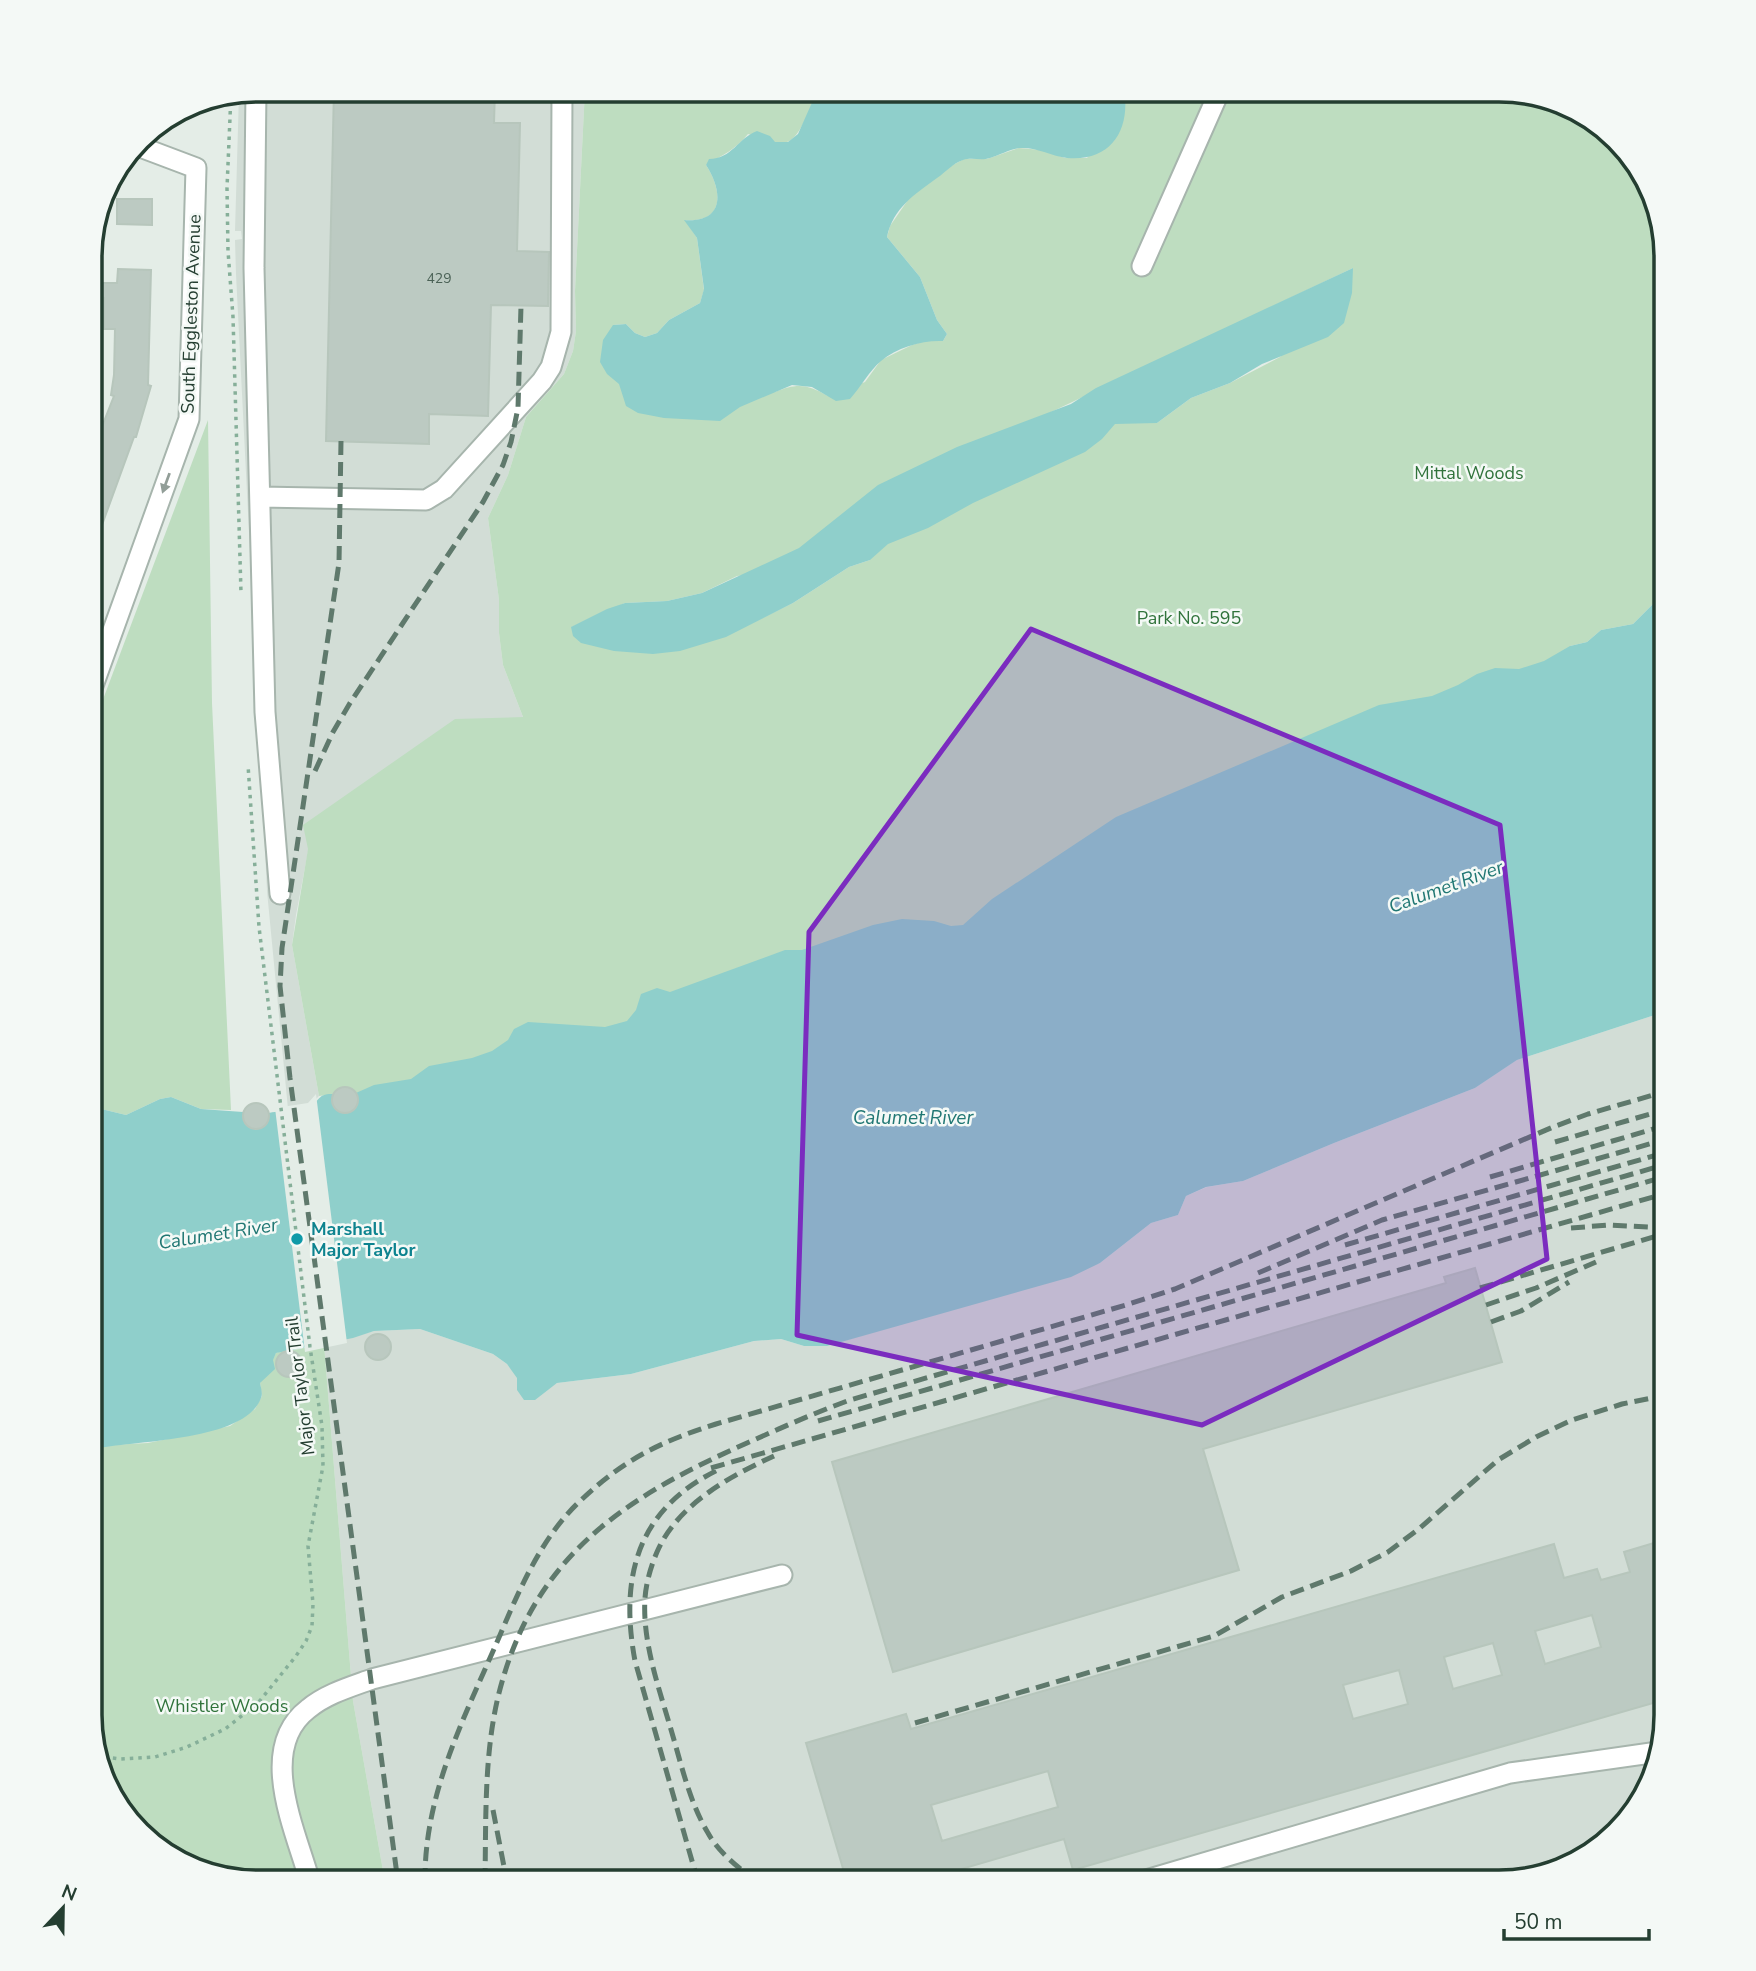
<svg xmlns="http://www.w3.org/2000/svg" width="1756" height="1971" font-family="'Nunito Sans',sans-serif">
<rect width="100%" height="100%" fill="#e4ede7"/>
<path fill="#d2ddd6" d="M257,89H585L575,291L576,331L573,351L564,374L526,417L508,475L488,518L499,600V633L503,665L531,738L313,825L296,915L292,945L319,1096L309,1106L288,1109L267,891L236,274L235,240L242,239L241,231H235L239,93Z
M1667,1011V1715L1649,1789L1601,1847L1553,1873L1500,1882H385L353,1701L324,1344L374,1331L420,1329L493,1354L507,1364L518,1378L517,1390H547L557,1383L631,1374L754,1341L781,1339L804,1346H827L1100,1263L1151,1223L1178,1215L1186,1196L1207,1187L1243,1181L1334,1143L1475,1088L1517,1060Z"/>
<path fill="#beddc0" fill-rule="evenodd" d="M585,89H818C812,102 801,138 787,142C775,145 759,137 748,134C736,149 723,155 706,165C723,191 725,223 685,220L697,238L704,290L700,303L669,320L657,333L645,337L635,333L626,324L613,325L775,392C797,383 807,384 828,396L865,382L881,360L912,345L928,340L943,341L947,334L937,320L920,277L887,237L890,226L912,194L951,166L964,159H987L1019,148L1042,150L1065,158H1087L1126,102L1124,89L1510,90L1583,112L1625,148L1621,157L1636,162L1658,203L1667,256V590L1633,624L1601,630L1587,642L1570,646L1576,667L933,943L357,1094L353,1090L344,1088L334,1094L319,1096L292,945L308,849L303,825L455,719L523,717L503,665L499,633V600L488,518L508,475L526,417L564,374L573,351L576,331L575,291ZM1353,268L1280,357L1230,383L1191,398L1157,423L1047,414ZM870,560L849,567L793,603L726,636L572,627L625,603L667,601L702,593L737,576Z
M208,420L212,703L231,1110L201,1109L171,1097L160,1099L126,1115L89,1106L90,734Z
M324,1344L353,1701L385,1882H256L182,1864L124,1816L98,1768L89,1715V1450L110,1445L148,1443L230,1426L255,1409L262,1396L260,1383L276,1353L285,1350H294Z"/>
<path fill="#8fcfcb" d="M818,89H1124C1131,130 1111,162 1067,158C1051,156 1037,147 1020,148C1010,149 1000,155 990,158C981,161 972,157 963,160C953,163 946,172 937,178C915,194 893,208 887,237L920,277L937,320L947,334L943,341C923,340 897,347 881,361C870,370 860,388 850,399L836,401L812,387L792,385L740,407L720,421L664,418L638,413L626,406L619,384L607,374L600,362L603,340L613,325L626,324L635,333L645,337L657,333L669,320L700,303L704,289L697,238L684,220C725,223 723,191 706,165L709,159C732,159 738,138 757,131L770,136L775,142H788L798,134Z
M1353,268L1352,293L1344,323L1328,337L1262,364L1230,383L1191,398L1157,423L1115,424L1102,439L1085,452L973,503L928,528L888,544L870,560L849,567L793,603L726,637L680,651L653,654L614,651L581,643L573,636L571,627L607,609L625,603L667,601L702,593L799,548L878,485L957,447L1071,404L1096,388Z
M1667,590V1011L1517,1060L1475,1088L1334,1143L1243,1181L1206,1187L1186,1196L1178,1215L1151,1223L1100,1263L1071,1277L827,1346H804L781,1339L754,1341L631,1374L557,1383L535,1400H524L517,1390V1378L507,1364L493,1354L420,1329L374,1331L353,1338L276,1353L273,1360L275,1369L260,1383C261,1388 263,1394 261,1398C245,1443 129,1440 89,1450V1106L126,1115L160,1099L171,1097L201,1109L243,1112L245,1124L256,1130L267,1124L268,1113C278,1111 301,1111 309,1106C321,1101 317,1093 334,1094L332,1103L336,1110L348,1113L358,1103L356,1093L374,1085L411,1079L429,1066L472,1058L492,1051L508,1040L514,1029L528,1022L605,1027L627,1021L636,1010L641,994L657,988L670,992L785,950H802L873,925L902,919L934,921L951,926L963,925L992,899L1116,817L1379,705L1432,696L1458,685L1477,674L1495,668L1519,669L1544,661L1570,646L1587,642L1601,630L1633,624Z"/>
<path fill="#e4ede7" d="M316,1094L347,1343L305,1352L275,1108L308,1103Z"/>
<path fill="#bccac2" stroke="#b7c6bc" stroke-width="2" fill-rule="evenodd" d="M334,89H495L494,123H520L517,251L549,252L548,306L491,305L488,416L429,414V444L326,441Z
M117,199H152V225L117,224Z
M118,269L151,270L148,385L151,386L136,437H134L91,555L90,457L114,396L111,395L114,375L115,329H104V298L90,297V283H117Z
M332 1100a13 13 0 1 1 26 0a13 13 0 1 1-26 0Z
M243 1116a13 13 0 1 1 26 0a13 13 0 1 1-26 0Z
M1475,1268L1502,1362L1203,1449L1239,1570L893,1672L832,1462L1446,1283L1444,1277Z
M365 1347a13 13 0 1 1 26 0a13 13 0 1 1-26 0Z
M276 1364a13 13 0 1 1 26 0a13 13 0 1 1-26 0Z
M1667,1539V1699L1073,1870L1064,1839L917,1882H847L806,1743L906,1714L911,1729L1554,1544L1564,1578L1597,1569L1601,1580L1630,1572L1624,1552ZM1592,1615L1601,1647L1545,1664L1535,1631ZM1493,1643L1502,1675L1453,1689L1444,1657ZM1399,1670L1408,1704L1353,1719L1343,1685ZM1048,1771L1058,1807L942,1841L931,1805Z"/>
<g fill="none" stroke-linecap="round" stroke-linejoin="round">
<g stroke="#a7b5ad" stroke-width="23">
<path id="minor" d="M256,89L254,268L265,712L280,894
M1142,266L1220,90
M260,497L426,500L444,489L542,381L551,367L561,332L562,89
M90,694L189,419L196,168L135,145
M310,1882C296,1831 256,1749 308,1709C326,1694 350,1687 372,1679L782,1575
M1139,1882L1510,1773L1658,1752"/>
</g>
<path stroke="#86af99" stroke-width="3.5" stroke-dasharray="3.5 5" stroke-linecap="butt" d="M231,94L227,188L228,251L233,317L241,593
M96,1756L120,1759L155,1757L187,1747L225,1729L258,1703L296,1656L306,1641L312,1626L313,1604L308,1546L323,1466L322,1426L310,1347L259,927L248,765"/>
<use href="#minor" stroke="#fff" stroke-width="19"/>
<path stroke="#5f796c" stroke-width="5" stroke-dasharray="14 7" stroke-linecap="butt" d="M341,441L339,563L282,948L280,986L290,1078L398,1882
M315,771L333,732L350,703L483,502L503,465L511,442L518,408L521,306
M1555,1142L1667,1109
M1490,1177L1667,1125
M1571,1228L1609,1225L1667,1228
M1345,1245L1667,1152
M1258,1273L1382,1220L1667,1139
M1480,1288L1667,1233
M1486,1305L1536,1288L1596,1262
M1491,1322L1521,1311L1569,1282
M818,1421L1667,1176
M711,1468L1667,1193
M915,1723L1214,1636L1282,1597L1351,1571L1388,1552L1420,1528L1498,1460L1536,1437L1572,1420L1622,1404L1667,1395
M493,1810L507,1882
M425,1882C424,1798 461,1724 494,1649C516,1598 538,1541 579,1502C623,1460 659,1442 716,1424L1126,1305L1175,1289L1553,1127L1588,1114L1667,1091
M485,1882C486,1821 484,1756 498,1697C532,1557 623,1498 747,1443C781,1428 814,1413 850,1400L1667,1164
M698,1882L635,1661C619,1575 638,1507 722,1468
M757,1882C739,1868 719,1853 708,1833C690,1803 682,1767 672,1733C660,1691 642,1643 645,1598C646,1583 651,1566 657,1552C677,1505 730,1476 774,1456"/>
</g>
<defs><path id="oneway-solid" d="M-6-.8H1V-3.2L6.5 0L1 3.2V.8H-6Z" transform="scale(1.75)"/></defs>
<use fill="#929e98" href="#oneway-solid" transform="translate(166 483) rotate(110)"/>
<path fill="#7b2cbf" fill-opacity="0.2" stroke="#7b2cbf" stroke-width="5" stroke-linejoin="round" d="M1031,629L1500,825L1547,1259L1202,1425L797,1335L809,932Z"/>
<circle fill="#0f9aa8" stroke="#f4f9f6" stroke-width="2.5" cx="297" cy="1239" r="7"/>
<g text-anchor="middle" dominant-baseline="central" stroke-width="5" stroke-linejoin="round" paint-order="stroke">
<g font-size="14" fill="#4a6155">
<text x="439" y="278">429</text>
</g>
<g font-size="18" fill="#243e31" stroke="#f4f9f6">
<text transform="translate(191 314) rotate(-88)">South Eggleston Avenue</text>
<text transform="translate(300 1386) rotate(-97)">Major Taylor Trail</text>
</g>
<g font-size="18" fill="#30733b" stroke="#f4f9f6">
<text x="1469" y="473">Mittal Woods</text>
<text x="1189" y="618">Park No. 595</text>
<text x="222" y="1706">Whistler Woods</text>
</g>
<g font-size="18" font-weight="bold" fill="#0d838f" stroke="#f4f9f6" text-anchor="start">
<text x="311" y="1229">Marshall<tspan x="311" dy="21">Major Taylor</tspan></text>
</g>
<g font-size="19" font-style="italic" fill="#207773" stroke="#f4f9f6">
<text transform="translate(1446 887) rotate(-20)">Calumet River</text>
<text x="913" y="1118">Calumet River</text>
<text transform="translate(218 1234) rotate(-9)">Calumet River</text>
</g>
</g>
<path d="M0 0H1756V1971H0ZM257 102H1499A155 155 0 0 1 1654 257V1715A155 155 0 0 1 1499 1870H257A155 155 0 0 1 102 1715V257A155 155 0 0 1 257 102Z" fill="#f4f9f6" fill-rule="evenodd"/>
<path fill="none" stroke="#243e31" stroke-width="3.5" d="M257 102H1499A155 155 0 0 1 1654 257V1715A155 155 0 0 1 1499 1870H257A155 155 0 0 1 102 1715V257A155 155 0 0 1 257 102Z"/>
<g transform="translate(63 1908) rotate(22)" stroke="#f4f9f6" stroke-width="5" paint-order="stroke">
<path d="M0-5L12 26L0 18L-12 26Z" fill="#243e31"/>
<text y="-10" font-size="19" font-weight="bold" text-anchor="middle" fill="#243e31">N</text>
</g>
<path d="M1504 1929v10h145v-10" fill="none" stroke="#243e31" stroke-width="3.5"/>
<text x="1514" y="1929" font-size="21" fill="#243e31" stroke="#f4f9f6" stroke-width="5" paint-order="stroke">50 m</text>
</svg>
